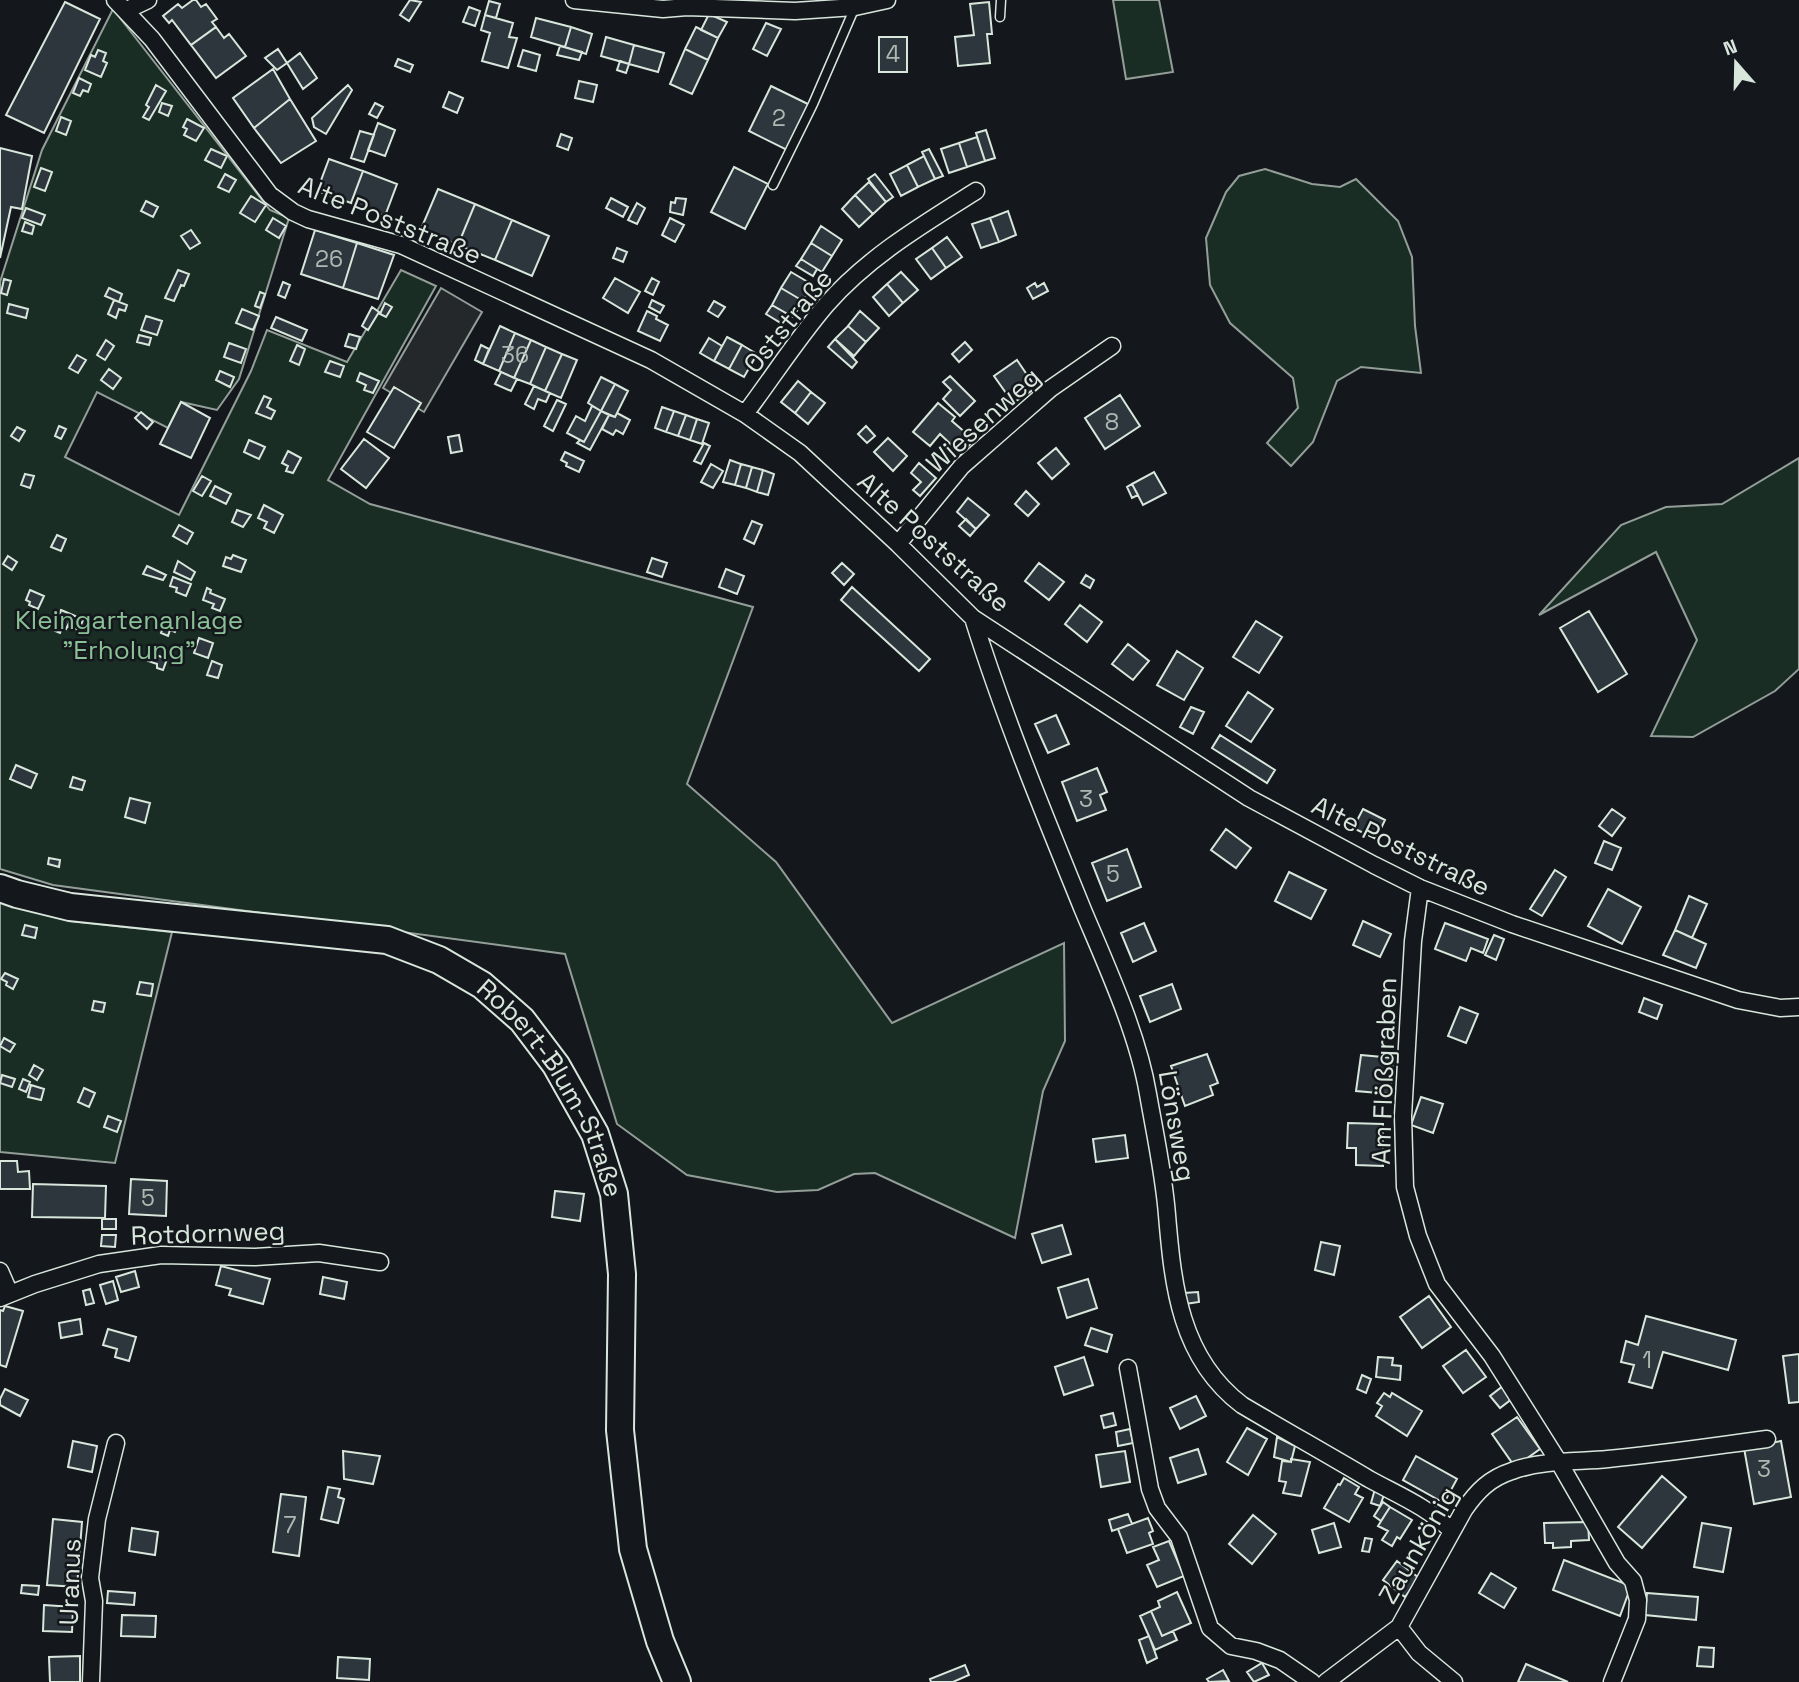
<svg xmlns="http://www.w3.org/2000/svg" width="1799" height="1682" font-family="'Space Grotesk',sans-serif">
<rect width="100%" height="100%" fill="#14181c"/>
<path fill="#1a2d24" stroke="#939e99" stroke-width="2" d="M1113,0H1159L1173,72L1126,79Z
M113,9L270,210L289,218L239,379L217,410L181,402L168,428L97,392L65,457L179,515L251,371L267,330L347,362L401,270L436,286L328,480L370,504L753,607L687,784L776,862L892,1023L1064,943L1065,1041L1043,1091L1015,1238L875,1173L854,1174L818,1190L777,1192L687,1175L617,1124L565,954L53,885L0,869V282L42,150Z
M1265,169L1312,184L1340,187L1356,179L1398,221L1412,257L1415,326L1421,373L1361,367L1337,381L1313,442L1291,466L1267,443L1298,408L1293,378L1230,323L1210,285L1206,238L1226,192L1239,176Z
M1799,458V669L1775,691L1693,737L1651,736L1697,640L1656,552L1539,615L1621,525L1666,507L1722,504Z
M0,902L70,921L172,932L115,1163L0,1152Z"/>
<path fill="#24282b" stroke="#939e99" stroke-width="2" d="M441,288L482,312L424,412L383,388Z"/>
<path fill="#2c363c" stroke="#d8e6dc" stroke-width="2" d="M193,0H196L201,7L206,4L217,19L212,22L216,27L191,45L172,20L169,23L163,16L178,4L182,8Z
M410,0L421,2L409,21L400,15Z
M489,1L500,4L496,18L485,15Z
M65,2L100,19L44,133L6,115Z
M989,2L992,34H987L990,63L958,66L955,37L974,35L970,4Z
M469,7L480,11L475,26L463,22Z
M709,14L727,22L718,38L701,30Z
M485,15L513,23L509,37L517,38L508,68L482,61L490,33L481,30Z
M536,18L571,27L565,47L531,37Z
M766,23L781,29L767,56L753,49Z
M216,27L224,38L229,34L246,56L216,78L191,45Z
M571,27L592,34L586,54L565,47Z
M696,27L718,38L708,60L685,49Z
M606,37L634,45L629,64L601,56Z
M879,37H907V72H879Z
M634,45L664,53L658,72L629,64Z
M560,46L582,52L579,60L557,55Z
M278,49L287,63L277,70L265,58Z
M685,49L708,60L692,94L670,84Z
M98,50L106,53L103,61L107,63L101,77L85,70L91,55L95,57Z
M523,50L540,55L536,71L518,66Z
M300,53L317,78L303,89L287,63Z
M398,59L413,65L410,72L395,66Z
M620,61L629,64L626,73L617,70Z
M273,69L290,99L254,128L233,98Z
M79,78L91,84L88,92L83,90L80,96L73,93Z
M579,81L597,85L593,102L575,98Z
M156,85L166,91L149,120L143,117L149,107L146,105Z
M348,85L352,90L326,134L314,127L312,118Z
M771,86L810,105L787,150L749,131Z
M449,92L463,98L457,113L443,107Z
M290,99L316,141L281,163L254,128Z
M162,103L172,106L168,116L159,112Z
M375,103L383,107L377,118L369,114Z
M61,117L71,121L66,135L56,131Z
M187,119L204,128L196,141L184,135L187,129L183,127Z
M378,123L395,130L385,156L368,150Z
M986,130L995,158L985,161L976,133Z
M360,131L374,135L364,162L351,158Z
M561,134L572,138L568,150L557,146Z
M977,137L985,161L967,167L959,143Z
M959,143L967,167L949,173L941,149Z
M0,148L32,156L22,209L11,207L0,258Z
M211,149L227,156L221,168L205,160Z
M929,149L943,176L935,179L922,152Z
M924,156L935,179L918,187L907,165Z
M329,159L363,171L351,203L317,191Z
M907,165L918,187L901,196L890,174Z
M734,167L768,184L745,229L711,212Z
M41,168L52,172L45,191L34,187Z
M363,171L397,184L385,216L351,203Z
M225,174L236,180L229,192L218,187Z
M875,174L893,197L886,202L868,179Z
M869,182L886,202L873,214L855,195Z
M438,189L475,204L458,245L421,229Z
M855,195L873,214L859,227L842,209Z
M251,196L266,205L255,222L240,213Z
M611,198L628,207L623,217L606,208Z
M676,198L686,199L683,215L670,212L671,202L675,203Z
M146,201L158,207L153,217L141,211Z
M637,203L645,208L637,224L628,220Z
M475,204L512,220L495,260L458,245Z
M26,208L45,215L41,225L22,218Z
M1008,211L1016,235L999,242L990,218Z
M273,218L286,226L279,238L266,230Z
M670,218L684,225L675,242L662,235Z
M990,218L999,242L981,248L972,224Z
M512,220L549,236L532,276L495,260Z
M25,222L34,226L32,234L22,231Z
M821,226L842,240L832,256L811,243Z
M191,230L200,243L190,249L181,236Z
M315,230L357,243L343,288L301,274Z
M947,237L962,257L946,268L932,248Z
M357,243L394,255L378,299L343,288Z
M811,243L832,256L822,272L801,259Z
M617,248L627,252L623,262L613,258Z
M932,248L946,268L931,279L916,259Z
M801,259L817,269L813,276L796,266Z
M178,270L189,274L184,286L181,285L174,301L165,298Z
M791,272L813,285L803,301L781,288Z
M901,272L918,290L903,303L887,284Z
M615,278L640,292L628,313L603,298Z
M652,278L659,282L653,295L645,291Z
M4,279L11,281L7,295L1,293Z
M283,282L290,285L285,298L278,295Z
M1035,283L1037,287L1044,283L1048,291L1033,299L1027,288Z
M887,284L903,303L889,316L873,297Z
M109,288L122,294L119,302L105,296Z
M781,288L803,301L793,317L772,305Z
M260,292L265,294L260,308L255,306Z
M114,300L127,305L125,311L119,309L116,318L108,314Z
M652,300L664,306L660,313L649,307Z
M714,301L725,307L718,317L708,311Z
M385,303L392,307L386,317L380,314Z
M9,304L28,309L26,318L7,313Z
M772,305L789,315L784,325L766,314Z
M372,307L379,312L368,330L362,326Z
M242,309L259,316L253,330L236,323Z
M647,311L657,316L656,319L668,325L660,341L638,331Z
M860,311L879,328L866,342L848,326Z
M146,316L162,321L157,335L141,330Z
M276,317L307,330L302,341L271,328Z
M500,326L515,333L499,371L483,364Z
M848,326L866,342L854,356L835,339Z
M515,333L531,340L514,378L499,371Z
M349,334L360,337L356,349L345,346Z
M139,335L151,338L149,345L137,342Z
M727,337L742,345L729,369L714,361Z
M709,338L722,346L714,361L700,353Z
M835,339L857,362L852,368L828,347Z
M106,340L114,346L105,360L97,355Z
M531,340L546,347L530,384L514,378Z
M965,342L972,350L959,362L952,354Z
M229,343L246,349L241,363L224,357Z
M297,345L305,349L299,365L290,361Z
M481,345L489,349L483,364L475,360Z
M742,345L757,354L744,377L729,369Z
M546,347L562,354L545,391L530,384Z
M562,354L577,360L561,398L545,391Z
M77,355L86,360L78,373L69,368Z
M1017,360L1036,388L1013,403L994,376Z
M330,361L344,366L340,377L325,372Z
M109,369L121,378L113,389L101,380Z
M220,371L234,377L230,387L216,380Z
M501,372L517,379L511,391L495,384Z
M360,373L379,381L373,393L364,390L366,385L357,381Z
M950,376L975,401L960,416L943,399L951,390L943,382Z
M601,377L615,384L601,411L588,403Z
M798,381L811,392L795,413L781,402Z
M615,384L628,391L615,417L601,411Z
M534,386L550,393L546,402L538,399L534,409L525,404Z
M394,387L421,403L394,448L367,432Z
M811,392L825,403L808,424L795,413Z
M1120,395L1140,426L1105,449L1085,418Z
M264,396L271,399L267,407L275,411L271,419L256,413Z
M557,400L566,404L553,431L544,426Z
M181,402L210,418L191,458L160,444Z
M938,403L955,417L952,421L974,440L961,454L940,434L930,446L913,432Z
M592,406L601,411L584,442L567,433L576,416L585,421Z
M662,407L674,411L666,432L655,428Z
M601,411L609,415L590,450L577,443L580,440L584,442Z
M674,411L686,415L678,436L666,432Z
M141,412L153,422L147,429L135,418Z
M617,413L630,420L623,434L616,430L613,435L602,429L609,415L615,417Z
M686,415L697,419L690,440L678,436Z
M697,419L709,423L702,444L690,440Z
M59,426L66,429L61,439L55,436Z
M866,426L875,436L867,443L858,434Z
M17,427L25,431L19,441L11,436Z
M459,435L462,451L451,453L448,437Z
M888,438L907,456L893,471L874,452Z
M364,439L389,458L366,488L341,469Z
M249,440L265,447L259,459L244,452Z
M704,443L710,446L701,464L694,461Z
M1056,448L1069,464L1052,479L1038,463Z
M288,451L301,458L293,473L286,471L288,466L282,463Z
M565,452L584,461L579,472L566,466L567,463L561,460Z
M730,460L741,464L735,485L723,482Z
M919,463L936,478L920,496L913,490L921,482L911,473Z
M711,464L723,471L713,488L701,482Z
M741,464L752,467L746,488L735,485Z
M752,467L763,470L757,492L746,488Z
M763,470L774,474L768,495L757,492Z
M1154,472L1166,493L1143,505L1132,484Z
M25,474L34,476L30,488L21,485Z
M202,476L211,481L202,496L193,491Z
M1132,484L1138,495L1132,498L1127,487Z
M215,486L231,494L226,504L210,496Z
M1026,491L1039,504L1028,516L1015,504Z
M968,498L989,515L976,529L957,512Z
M264,505L283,515L274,533L264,528L267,522L258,518Z
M237,510L251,515L243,527L232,522Z
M966,519L976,529L970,536L959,526Z
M752,521L762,525L754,544L744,539Z
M179,525L193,533L187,544L173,536Z
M57,535L66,539L61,551L51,547Z
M233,555L246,560L241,572L223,566L226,557L231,559Z
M8,556L17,562L12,570L3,564Z
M652,558L667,563L662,577L647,572Z
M178,561L195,572L191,580L174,572Z
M842,563L854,574L844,585L832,573Z
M1039,563L1064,582L1049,600L1025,581Z
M147,566L166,575L163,580L143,574Z
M726,569L744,576L737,594L719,587Z
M1086,575L1094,580L1090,588L1081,583Z
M173,577L191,584L186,596L176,592L177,588L170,586Z
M852,587L930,659L919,671L841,600Z
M207,588L211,590L210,593L225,599L220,611L212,608L214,604L203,600Z
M30,590L44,596L38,609L29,605L30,602L26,600Z
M1080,605L1102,622L1087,642L1065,624Z
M61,610L73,615L66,629L62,628L60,633L55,631Z
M1589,611L1627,674L1598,692L1560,628Z
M73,615L83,620L79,630L68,626Z
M1256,621L1282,637L1259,673L1233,657Z
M165,623L177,627L175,632L170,630L168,636L161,633Z
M199,638L213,643L208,658L194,653Z
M1128,644L1149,661L1133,680L1112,664Z
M1177,651L1203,668L1184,700L1157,685Z
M151,653L167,659L163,670L157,668V664L148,661Z
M212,661L222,665L218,678L207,675Z
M1248,692L1273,709L1251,742L1226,726Z
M1191,707L1204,712L1193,734L1180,727Z
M1056,715L1069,744L1048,753L1035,724Z
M1220,735L1275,770L1267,783L1212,748Z
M16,765L37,774L31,788L10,779Z
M1097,768L1107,792L1100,795L1106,810L1077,821L1062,782Z
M73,777L85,781L82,790L70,787Z
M130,798L150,803L145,823L125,817Z
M1363,809L1385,820L1376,839L1353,828Z
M1612,809L1625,818L1612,836L1599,826Z
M1226,829L1251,848L1236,868L1211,850Z
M1604,841L1621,848L1612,870L1595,863Z
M1127,849L1141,887L1107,901L1092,863Z
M49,858L60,860L59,867L48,864Z
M1555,870L1566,877L1542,916L1530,909Z
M1289,872L1326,890L1311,919L1275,901Z
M1608,889L1641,907L1622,944L1588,926Z
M1689,896L1707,904L1692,938L1675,930Z
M1363,921L1391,934L1380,957L1353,945Z
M1144,923L1156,951L1133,962L1121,933Z
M1445,923L1488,939L1483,953L1471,948L1466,961L1435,949Z
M25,925L37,928L35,938L22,935Z
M1675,930L1706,944L1696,968L1663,955Z
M1494,935L1504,939L1496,960L1485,955Z
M5,973L18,979L13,989L6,985L7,982L1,979Z
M140,982L153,984L151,996L137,994Z
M1172,984L1181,1009L1150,1022L1140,996Z
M1644,998L1662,1005L1657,1019L1639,1012Z
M94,1001L105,1003L103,1012L92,1010Z
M1460,1007L1478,1014L1466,1043L1448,1036Z
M4,1038L15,1044L10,1052L0,1046Z
M1207,1054L1218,1083L1210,1086L1213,1095L1185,1106L1171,1066Z
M1361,1055L1393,1058L1390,1094L1356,1091Z
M34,1065L43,1070L37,1080L29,1075Z
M2,1075L15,1079L12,1087L0,1083Z
M23,1079L30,1082L26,1092L19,1089Z
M31,1085L44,1089L41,1100L28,1097Z
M84,1088L95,1093L89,1107L78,1102Z
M1421,1097L1443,1104L1433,1133L1411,1125Z
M108,1116L121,1121L117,1132L104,1127Z
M1348,1123L1383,1124V1166L1356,1165V1148H1347Z
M1125,1135L1128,1158L1096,1162L1093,1139Z
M0,1161H17L18,1172L29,1171L30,1189H0Z
M131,1179L167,1181L166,1216L129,1214Z
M33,1184L106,1186L105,1218L32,1217Z
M555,1191L584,1194L580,1221L552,1217Z
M102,1219H116V1229H102Z
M1062,1225L1071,1254L1042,1263L1032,1234Z
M102,1235H116L115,1247L101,1246Z
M1321,1242L1340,1246L1334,1275L1315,1270Z
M221,1266L270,1279L263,1304L229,1295L231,1289L216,1285Z
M135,1271L139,1287L121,1292L116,1277Z
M323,1277L347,1282L344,1299L320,1294Z
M1088,1279L1097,1308L1067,1318L1058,1288Z
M113,1281L118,1300L106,1304L100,1285Z
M90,1289L94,1303L86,1305L83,1291Z
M1198,1292L1199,1302L1185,1304L1184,1293Z
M1429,1296L1451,1327L1422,1348L1400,1317Z
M5,1306L23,1311L6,1367L0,1365V1310L3,1311Z
M1646,1316L1736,1340L1728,1370L1663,1352L1652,1388L1629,1382L1634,1365L1621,1362L1626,1341L1638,1345Z
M80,1319L82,1334L61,1338L59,1323Z
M1091,1328L1112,1335L1107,1352L1085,1345Z
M108,1329L136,1337L129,1361L115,1357L117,1349L103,1345Z
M1466,1350L1486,1377L1463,1393L1443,1366Z
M1799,1354V1402L1789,1403L1783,1356Z
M1084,1357L1093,1385L1064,1395L1055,1367Z
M1378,1357L1393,1358L1392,1365L1401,1366L1400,1380L1376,1377Z
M1362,1375L1371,1379L1366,1393L1357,1389Z
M1503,1386L1513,1398L1500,1408L1490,1396Z
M5,1389L28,1400L20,1416L0,1405V1399Z
M1384,1393L1390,1397L1392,1393L1422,1411L1407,1436L1376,1416L1382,1406L1377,1403Z
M1196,1396L1206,1416L1180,1429L1170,1408Z
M1113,1413L1116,1425L1104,1428L1101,1416Z
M1517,1417L1540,1449L1515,1467L1492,1434Z
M1247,1428L1267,1439L1248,1475L1227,1462Z
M1130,1429L1133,1443L1118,1446L1116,1432Z
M1277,1437L1295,1446L1291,1462L1274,1457Z
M73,1441L97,1446L92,1472L68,1467Z
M1781,1441L1791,1497L1754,1504L1744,1448Z
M1198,1449L1206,1474L1178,1483L1170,1458Z
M343,1451L380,1456L373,1484L344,1479Z
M1125,1451L1130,1482L1101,1487L1096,1455Z
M1416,1456L1457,1479L1444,1503L1403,1480Z
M1291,1459L1310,1462L1301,1496L1283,1493L1286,1482L1279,1481L1282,1461L1291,1462Z
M1662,1476L1686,1497L1642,1548L1618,1527Z
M1344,1478L1359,1487L1355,1494L1363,1498L1349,1522L1324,1508L1338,1484L1340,1485Z
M328,1487L340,1489L338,1497L344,1499L338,1523L321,1519Z
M1375,1489L1385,1492L1380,1506L1371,1503Z
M281,1494L306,1497L299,1556L273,1552Z
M1383,1502L1390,1507L1381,1521L1374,1516Z
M1390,1507L1412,1520L1400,1539L1397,1537L1392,1546L1382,1540L1388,1531L1378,1526Z
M1128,1514L1132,1524L1112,1531L1109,1520Z
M1253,1515L1276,1534L1252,1564L1229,1544Z
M1148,1518L1153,1531L1149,1533L1153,1544L1127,1553L1118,1529Z
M53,1519L82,1522L77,1587L47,1585Z
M1588,1522L1589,1540L1571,1541V1547L1553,1548V1543H1545L1544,1523Z
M1334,1523L1341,1547L1319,1553L1312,1530Z
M1702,1523L1731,1528L1723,1572L1694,1567Z
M132,1528L158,1532L155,1555L129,1551Z
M1365,1538L1372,1539L1369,1552L1362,1551Z
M1169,1541L1184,1576L1157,1587L1147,1565L1159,1560L1153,1547Z
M1564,1560L1631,1586L1620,1616L1553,1590Z
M1397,1561L1419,1578L1405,1597L1383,1580Z
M1491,1573L1516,1588L1504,1608L1479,1593Z
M22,1585L39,1586L38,1595L21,1593Z
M108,1591L135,1593L134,1605L107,1603Z
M1177,1592L1191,1623L1162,1636L1151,1611L1160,1607L1158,1601Z
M1647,1593L1698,1597L1696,1620L1645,1615Z
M44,1605L73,1607L72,1632L43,1631Z
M1151,1611L1162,1636L1173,1631L1177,1640L1155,1650L1140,1616Z
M122,1615L156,1616L155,1637L121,1636Z
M1149,1636L1157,1658L1147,1663L1139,1640Z
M1699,1647L1714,1648L1713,1667L1697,1666Z
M80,1656V1682H50L49,1657Z
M338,1657L370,1659L369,1680L337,1678Z
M1262,1663L1269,1675L1254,1682L1247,1672Z
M1526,1664L1568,1682H1518Z
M965,1665L969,1675L953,1682H931L930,1679Z
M1223,1670L1229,1681L1209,1682L1207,1679Z"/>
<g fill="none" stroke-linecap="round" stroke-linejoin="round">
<g stroke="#d8e6dc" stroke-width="11">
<path id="service" d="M1000,17L1001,0
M773,185L813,104L855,7"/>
</g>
<g stroke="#d8e6dc" stroke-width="19">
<path id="minor" d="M115,0L152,39L270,195L293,212L308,219L401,245L651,360L745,414L800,453L898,544L973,618L1249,798L1374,865L1420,888L1512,924L1738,1000L1780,1008L1799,1007
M574,0L663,9L687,7L795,11L855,7L887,0
M127,10L148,0
M745,414C772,378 797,339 826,305C868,257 922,225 976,191
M898,544L962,466L1050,389L1112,346
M973,618C1004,717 1044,814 1083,910C1107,967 1138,1034 1148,1094C1155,1134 1164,1175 1167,1215C1173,1286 1180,1358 1242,1405C1284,1430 1327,1454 1369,1479C1400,1496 1426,1506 1452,1531
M1420,888L1413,941L1403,1116L1405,1187L1418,1236L1437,1284L1492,1356L1560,1464L1617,1563L1633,1581L1638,1600L1637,1619L1612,1682
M0,1271L10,1294
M0,1298L35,1284L99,1264L161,1255L255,1257L319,1253L380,1262
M1128,1368L1150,1489L1157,1508L1179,1537L1210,1628L1231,1646L1256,1651L1280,1660L1312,1682
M1399,1627L1419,1653L1454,1682
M91,1682L94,1601L90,1578L97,1519L116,1443
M1326,1682L1399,1627L1464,1510C1477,1491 1490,1478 1512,1471C1542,1460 1577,1462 1608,1459C1661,1454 1714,1446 1767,1439"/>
</g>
<g stroke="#d8e6dc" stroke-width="30">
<g id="primary">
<path id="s1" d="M0,888L17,894L70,907L387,940L439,960L482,985L522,1020L556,1065L595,1134L614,1194L622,1274L620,1430L633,1549L660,1641L677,1682"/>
</g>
</g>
<use href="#service" stroke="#14181c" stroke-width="8"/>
<use href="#minor" stroke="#14181c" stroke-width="16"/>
<use href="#primary" stroke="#14181c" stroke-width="26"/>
</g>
<g text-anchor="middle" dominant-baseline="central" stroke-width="5" stroke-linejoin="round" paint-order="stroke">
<g font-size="23" fill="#adbab4">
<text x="893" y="54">4</text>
<text x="779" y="118">2</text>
<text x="329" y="259">26</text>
<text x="515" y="355">36</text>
<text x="1112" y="422">8</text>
<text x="1086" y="799">3</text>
<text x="1113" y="874">5</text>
<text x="148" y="1198">5</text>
<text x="1647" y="1360">1</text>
<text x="1764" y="1469">3</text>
<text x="290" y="1525">7</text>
</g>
<g font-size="26" fill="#d8e6dc" stroke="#14181c">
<text transform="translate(390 220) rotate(22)">Alte Poststraße</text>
<text transform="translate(788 321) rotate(-51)">Oststraße</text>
<text transform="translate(983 420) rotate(-42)">Wiesenweg</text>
<text transform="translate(934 542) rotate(42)">Alte Poststraße</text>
<text transform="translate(1401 846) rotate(26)">Alte Poststraße</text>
<text transform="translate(1384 1071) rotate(-88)">Am Flößgraben</text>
<text stroke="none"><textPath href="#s1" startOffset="623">Robert-Blum-Straße</textPath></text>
<text transform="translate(1177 1126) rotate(80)">Lönsweg</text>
<text transform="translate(208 1233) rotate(-2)">Rotdornweg</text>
<text transform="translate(1418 1545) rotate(-60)">Zaunkönig</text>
<text transform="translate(70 1582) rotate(-88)">Uranus</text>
</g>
<g font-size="26" fill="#8ac095" stroke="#14181c">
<text x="129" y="620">Kleingartenanlage<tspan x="129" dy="30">"Erholung"</tspan></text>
</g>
</g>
<g transform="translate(1736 63) rotate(340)" stroke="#14181c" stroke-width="5" paint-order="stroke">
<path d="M0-5L12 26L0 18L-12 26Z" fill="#d8e6dc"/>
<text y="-10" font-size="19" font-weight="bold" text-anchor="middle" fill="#d8e6dc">N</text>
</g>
</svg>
